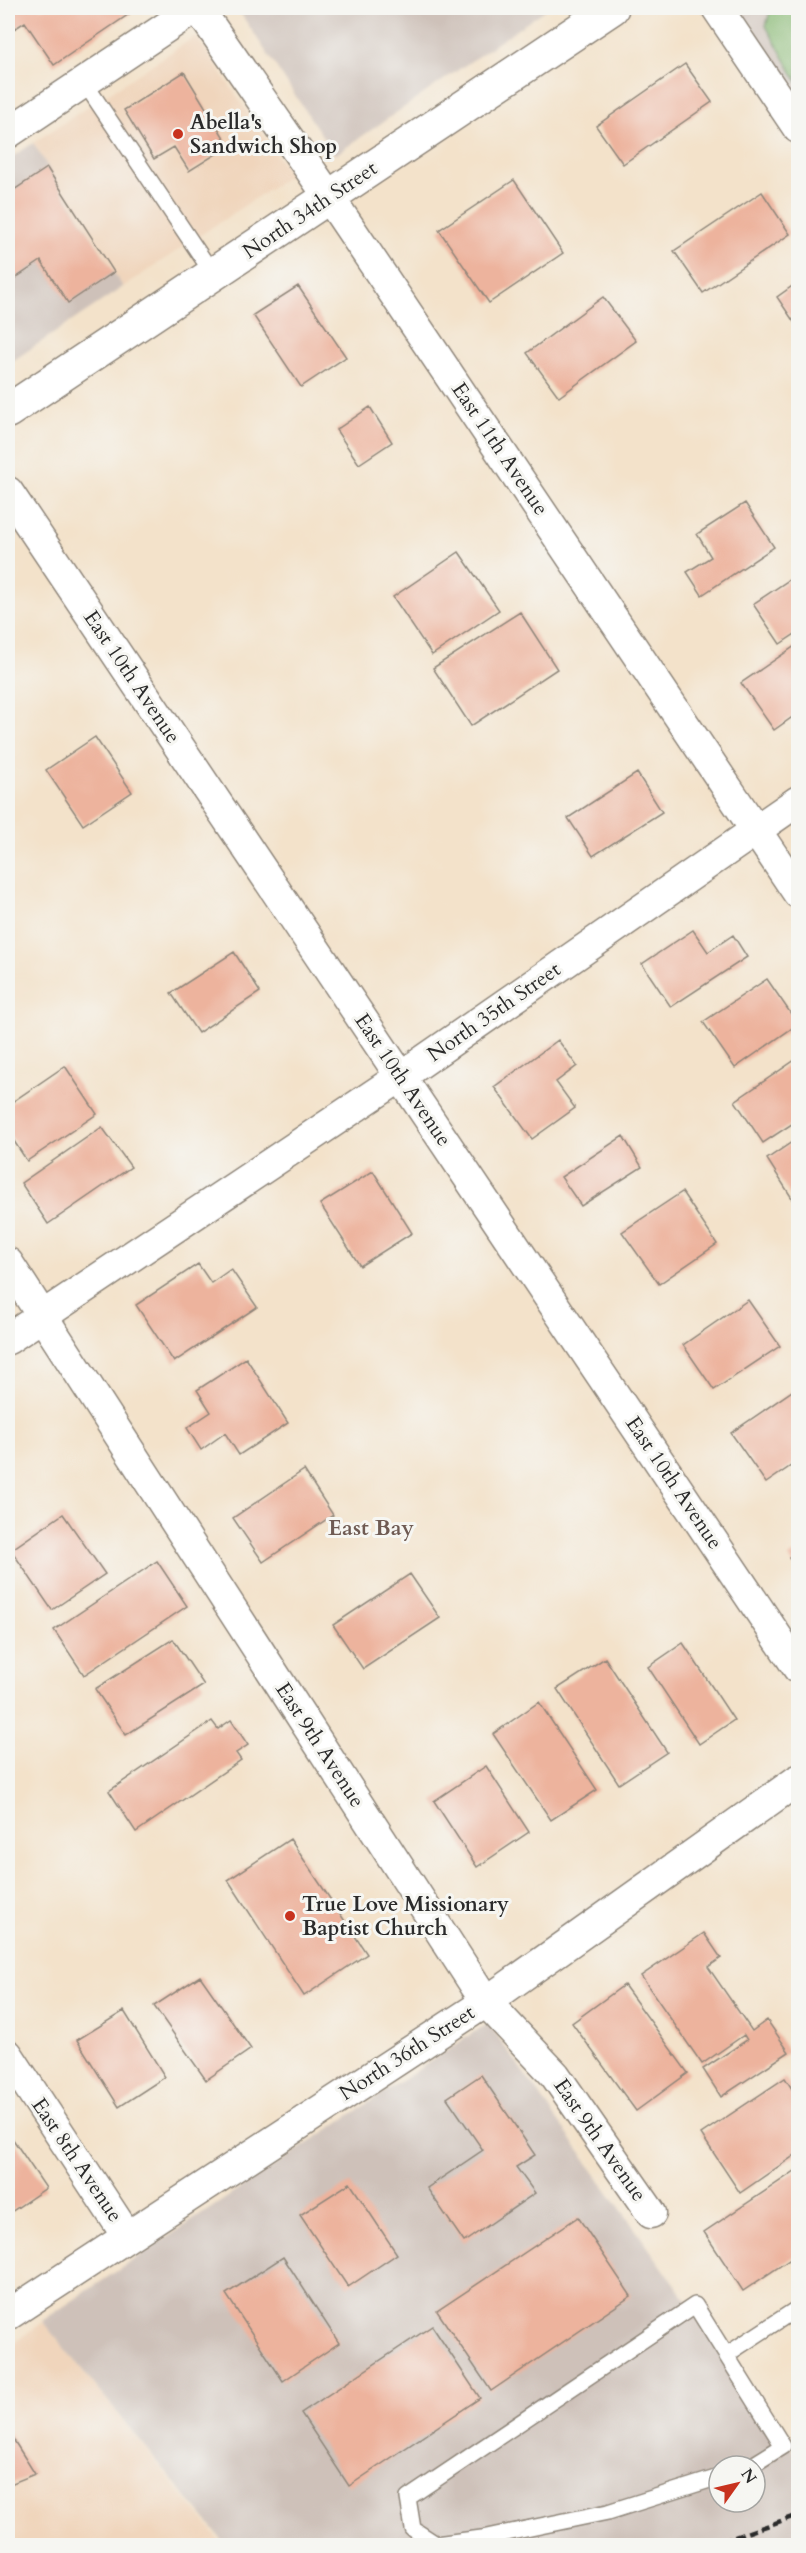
<svg xmlns="http://www.w3.org/2000/svg" width="806" height="2553" font-family="Cardo,serif">
<rect width="100%" height="100%" fill="#f6f6f2"/>
<filter id="ink" filterUnits="userSpaceOnUse"><feTurbulence type="fractalNoise" baseFrequency=".0167" numOctaves="2"/><feDisplacementMap in="SourceGraphic" scale="12" xChannelSelector="R" yChannelSelector="G"/><feConvolveMatrix kernelMatrix="1 2 1 2 8 2 1 2 1" color-interpolation-filters="sRGB"/></filter>
<filter id="wash" filterUnits="userSpaceOnUse"><feTurbulence type="fractalNoise" baseFrequency=".008" numOctaves="4" result="noise"/><feDisplacementMap in="SourceGraphic" scale="24" xChannelSelector="R" yChannelSelector="G"/><feGaussianBlur stdDeviation="1.35" result="paint"/><feColorMatrix in="noise" values="0 0 0 0 0 0 0 0 0 0 0 0 0 0 0 0 0 1.4 0 .05"/><feComposite in="paint" operator="in"/></filter>
<g filter="url(#wash)">
<rect width="100%" height="100%" fill="#f3e2ca"/>
<path fill="#f0d5bc" d="M196,36L290,175L123,287L33,143Z
M43,2322L223,2545H8V2347Z"/>
<path fill="#cec1b9" fill-rule="evenodd" d="M237,8H548L335,155Z
M739,8H798V94Z
M33,143L123,287L8,364V160Z
M488,2023L798,2457V2545H226L42,2321ZM719,2466H755V2502H719Z"/>
<path fill="#86b872" stroke="#58724e" stroke-width="1.5" d="M771,8H798V83L766,26Z"/>
<g id="blocks">
<path fill="#edb39d" d="M8,8H138L54,65L25,22L8,33Z
M685,64L712,102L623,164L596,126Z
M184,72L229,146L189,171L174,147L154,159L124,110Z
M47,168L114,272L68,303L41,261L8,283V194Z
M514,180L563,253L489,303L439,230Z
M762,192L790,234L703,293L674,251Z
M798,282V328L777,297Z
M298,286L346,357L301,387L253,315Z
M603,297L636,341L559,397L527,353Z
M370,407L392,442L359,464L336,430Z
M745,503L774,547L702,595L687,572L711,557L697,534Z
M459,552L499,610L432,655L393,597Z
M798,574V632L780,644L753,604Z
M520,612L557,669L471,726L433,668Z
M798,644V713L774,730L741,683Z
M95,737L132,792L83,825L46,770Z
M637,773L662,812L593,856L568,818Z
M693,930L708,952L733,935L747,957L671,1007L642,964Z
M234,952L260,992L198,1033L171,993Z
M767,979L798,1024L735,1068L703,1022Z
M558,1040L577,1066L556,1082L575,1108L532,1139L494,1087Z
M798,1058V1120L763,1143L735,1101Z
M65,1066L97,1114L27,1161L8,1132V1105Z
M102,1127L131,1167L48,1224L21,1183Z
M623,1136L642,1167L581,1206L561,1177Z
M798,1138V1205L797,1206L767,1159Z
M373,1171L412,1233L360,1266L320,1204Z
M682,1192L717,1244L659,1284L622,1232Z
M198,1264L211,1283L231,1269L257,1307L174,1362L136,1305Z
M748,1300L780,1346L714,1390L683,1345Z
M246,1358L288,1423L239,1455L225,1433L201,1450L187,1428L211,1412L197,1390Z
M798,1387V1461L766,1483L731,1433Z
M304,1470L333,1515L263,1562L233,1518Z
M63,1514L105,1574L52,1610L11,1550Z
M798,1551V1573L789,1557Z
M157,1561L187,1606L84,1675L54,1630Z
M410,1574L440,1618L363,1669L333,1625Z
M173,1639L204,1685L126,1735L95,1689Z
M683,1643L734,1720L699,1744L648,1667Z
M605,1658L667,1752L619,1784L557,1689Z
M539,1702L597,1790L551,1820L493,1734Z
M231,1720L248,1745L236,1753L241,1760L136,1832L109,1791L212,1721L218,1729Z
M486,1766L529,1832L477,1867L434,1801Z
M290,1839L367,1954L304,1996L228,1880Z
M704,1933L721,1958L708,1967L752,2031L767,2020L789,2052L721,2097L703,2069L747,2040L744,2035L702,2064L641,1976Z
M200,1976L251,2049L206,2080L154,2006Z
M624,1985L688,2073L636,2111L572,2023Z
M124,2011L165,2077L119,2107L77,2040Z
M481,2075L535,2155L516,2167L535,2193L464,2242L427,2188L483,2150L447,2098Z
M785,2078L798,2098V2153L740,2193L701,2134Z
M8,2132L46,2188L8,2214Z
M798,2169V2254L743,2291L704,2232Z
M350,2183L397,2254L348,2287L300,2215Z
M578,2217L631,2296L491,2391L437,2311Z
M283,2257L339,2343L283,2381L226,2294Z
M432,2326L480,2398L349,2486L301,2413Z
M8,2431L35,2474L8,2485Z"/>
</g>
</g>
<g filter="url(#ink)">
<use href="#blocks" fill-opacity="0" stroke="#8f867a" stroke-width="1.5"/>
<g fill="none" stroke-linecap="round" stroke-linejoin="round">
<g stroke="#8f867a" stroke-width="18">
<path id="service" d="M84,82L213,274
M726,2355L798,2308
M719,2477L608,2512L482,2538L436,2544L413,2529L408,2498L695,2305L783,2446L751,2466"/>
</g>
<g stroke="#8f867a" stroke-width="33">
<path id="minor" d="M198,8L329,197L798,893
M717,8L798,128
M8,133L195,8
M8,492L798,1668
M8,1263L486,2002L555,2075L651,2213
M8,1339L400,1077L798,801
M8,2055L127,2236
M8,2315L486,2002L798,1780"/>
</g>
<g stroke="#8f867a" stroke-width="36">
<path id="tertiary" d="M8,411L612,8"/>
</g>
<use href="#service" stroke="#fff" stroke-width="15"/>
<use href="#minor" stroke="#fff" stroke-width="30"/>
<use href="#tertiary" stroke="#fff" stroke-width="33"/>
<path stroke="#2b2b2b" stroke-width="4.5" stroke-dasharray="9 4.5" stroke-linecap="butt" d="M709,2546L798,2515"/>
</g>
</g>
<g fill="#c8321e" stroke="#f6f6f2" stroke-width="2">
<circle cx="178" cy="134" r="6"/>
<circle cx="290" cy="1916" r="6"/>
</g>
<g text-anchor="middle" dominant-baseline="central" stroke-width="6" stroke-linejoin="round" paint-order="stroke">
<g font-size="21" font-weight="bold" fill="#2b2b2b" stroke="#f6f6f2" text-anchor="start">
<text x="190" y="122">Abella's<tspan x="190" dy="24">Sandwich Shop</tspan></text>
<text x="302" y="1904">True Love Missionary<tspan x="302" dy="24">Baptist Church</tspan></text>
</g>
<g font-size="21" fill="#2b2b2b" stroke="#f6f6f2">
<text transform="translate(310 210) rotate(-34)">North 34th Street</text>
<text transform="translate(500 449) rotate(56)">East 11th Avenue</text>
<text transform="translate(132 677) rotate(56)">East 10th Avenue</text>
<text transform="translate(494 1012) rotate(-35)">North 35th Street</text>
<text transform="translate(403 1080) rotate(56)">East 10th Avenue</text>
<text transform="translate(674 1483) rotate(56)">East 10th Avenue</text>
<text transform="translate(320 1745) rotate(57)">East 9th Avenue</text>
<text transform="translate(407 2053) rotate(-33)">North 36th Street</text>
<text transform="translate(600 2140) rotate(55)">East 9th Avenue</text>
<text transform="translate(77 2160) rotate(56)">East 8th Avenue</text>
</g>
<g font-size="22" font-weight="bold" fill="#6f5b53" stroke="#f6f6f2">
<text x="371" y="1528">East Bay</text>
</g>
</g>
<rect width="806" height="2553" fill="none" stroke="#f6f6f2" stroke-width="30"/>
<g transform="translate(737 2484) rotate(56)"><circle r="28" fill="#f6f6f2" stroke="#a5a5a2" stroke-width="1.5"/>
<path d="M0-4.5L10 22L0 15L-10 22Z" fill="#c8321e"/>
<text y="-9" font-size="16" font-weight="bold" text-anchor="middle" fill="#2b2b2b">N</text>
</g>
</svg>
